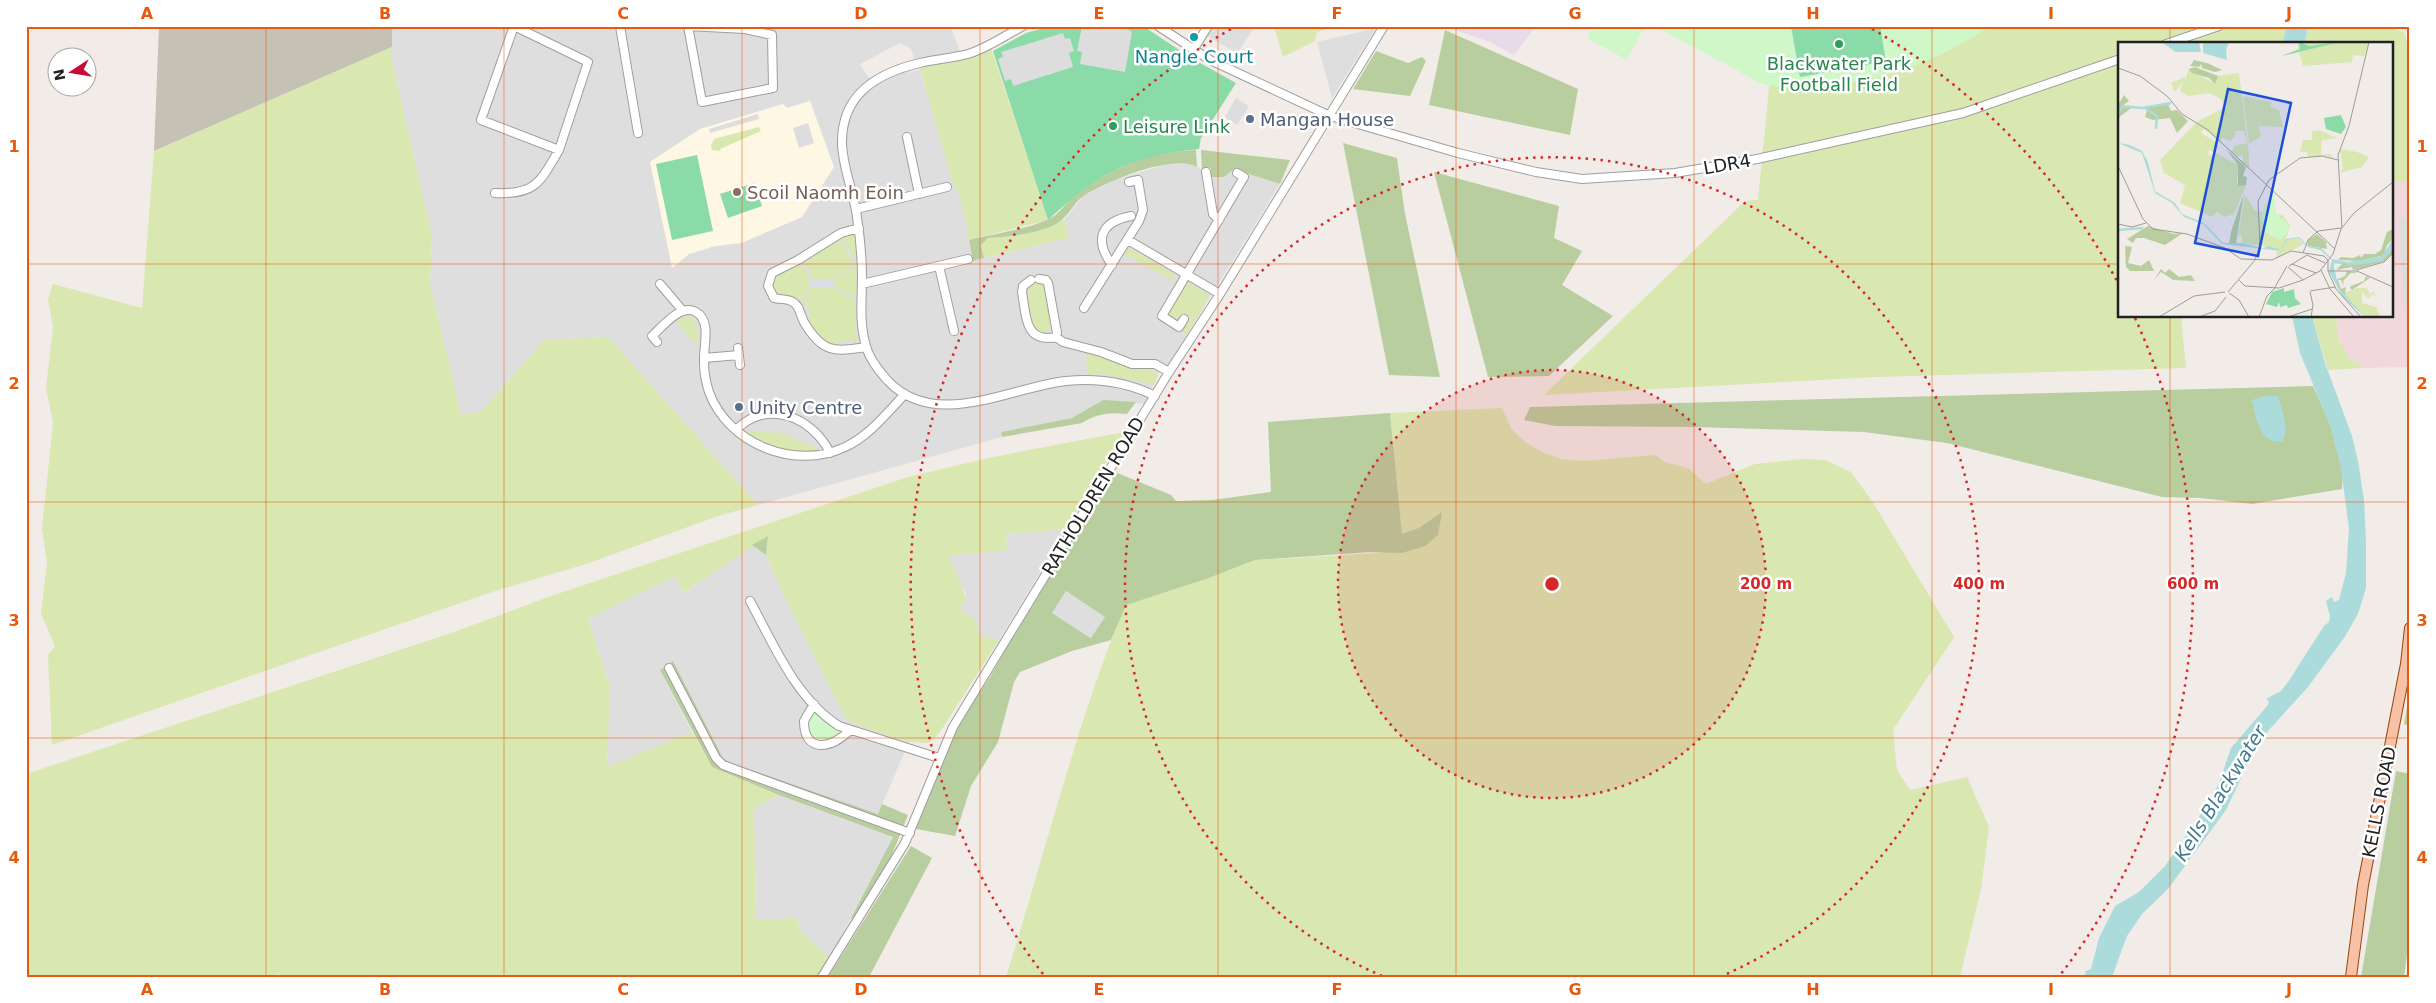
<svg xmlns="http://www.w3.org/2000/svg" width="2436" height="1003" font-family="'DejaVu Sans',sans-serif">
<rect width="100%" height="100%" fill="#f1ece8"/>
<path fill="#dfdede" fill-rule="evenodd" d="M392,26H950L960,51L915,61L911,49L900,43L860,64L869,78L920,70L955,189H958L970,234H968L973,261L1069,238L1065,219L1083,196L1112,181L1169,163L1192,164L1202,169L1211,168L1209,177H1224L1234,168L1280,184L1169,364L1159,373L1144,404L1103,400L1072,418L1001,432L1002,437L758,505L608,337L544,340L481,412L461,416L430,283L432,235L391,57ZM810,101L802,217L741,243L715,246L689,254L672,268L787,108Z
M1213,26H1252L1253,30L1238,52H1235L1207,36Z
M1376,28L1332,98L1317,42Z
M1066,529L999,640L979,636L973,620L961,612V602L966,593L958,582L949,556L1007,550L1006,534Z
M752,545L766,555L788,605L847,719L876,732L909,742L878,814L802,789L731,763L723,758L673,662L660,670L692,732L607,768L610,687L588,619L675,576L684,593Z
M1066,591L1105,617L1092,638L1052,613Z
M779,795L893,837L830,958L802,933L796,918L756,920L754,808Z"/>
<path fill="#f0d8dd" d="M2410,181V367L2363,368L2358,361L2350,360L2344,347L2339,343L2336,316H2392V182Z"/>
<path fill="#e8dae9" d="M1457,26H1536L1514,55L1490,42L1455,30Z"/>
<path fill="#fef7e4" d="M810,101L834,167L802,217L741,243L715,246L689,254L672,268L650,162L700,129L783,104L787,108Z"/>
<path fill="#c5c1b4" d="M159,26H392V47L154,151Z"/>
<path fill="#d9e7b1" d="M1274,26H1338L1317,32L1315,41L1283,57Z
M1770,26H2286L2283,44H2120V316H2181L2186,368L1876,377L1544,395L1745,201L1758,200L1772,57Z
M2308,26H2388L2405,33L2410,60V181L2392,182V44H2305Z
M392,47L391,57L432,235L430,283L461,415L481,412L544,340L608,337L758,505L718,516L589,563L492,592L52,745L48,655L55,646L41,614L47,563L42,529L53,423L46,388L53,327L48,299L53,284L142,308L154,151Z
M991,48L1048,220L969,240L967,234H969L958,189L955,190L919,66L957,60Z
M759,127L761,131L720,149L721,151L712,150L711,146L714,139Z
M1065,219L1069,238L984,258L981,244L988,238C1014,236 1042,231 1065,219Z
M850,233L857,238L858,263L841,236Z
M839,238L854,262L853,265L833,279L812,280L808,268L801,262Z
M1132,249L1173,274L1176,282L1124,254L1126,250Z
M798,263C813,273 812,292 800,303L795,298L775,293L772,287L775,276Z
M856,266L857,268L856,298L833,285V280Z
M1033,283H1040L1045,288L1052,326L1044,334L1032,327L1024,292Z
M1189,283L1208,294L1209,297L1186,335L1182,332L1188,321L1180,316L1173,319L1168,312L1184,285Z
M832,286L855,301L857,345L854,346L853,340L837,342V348L827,344L807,322L810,314L806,304L801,305L806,300L811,287Z
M2312,316H2336L2339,343L2344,347L2350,360L2358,361L2363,368L2328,370Z
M682,317H691L697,323L698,343L695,344L676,321Z
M1085,350L1159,373L1154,385L1103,374L1088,375Z
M1502,408L1512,430L1528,444L1544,453L1561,459L1584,461L1655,455L1665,462L1688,468L1706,484L1755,464L1803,459L1825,460L1851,472L1874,504L1954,637L1893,730L1897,770L1910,790L1967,777L1989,827L1981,889L1960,977H1006C1045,853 1076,725 1125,605L1206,579L1255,560L1380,553L1438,535L1441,513L1419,529L1402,534L1390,413Z
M746,431L782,433L822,450C796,460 760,446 746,431Z
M1124,432L1066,529L1006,534L1007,550L949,556C953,568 966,592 966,601L961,603V612L976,620L979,636L999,640L940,732L929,743L909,742L876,732L847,720L788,605L766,555L768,536L683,593L675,576L588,619L610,687L607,767L692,732L712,767L779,795L754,808L756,920L796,918L802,933L830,958L818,977H281L278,973L274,977H26V774L454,632L551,596L908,477L993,457Z"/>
<path fill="#b8ce9f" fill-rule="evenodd" d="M1445,30L1578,89L1570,135L1429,105Z
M1376,51L1408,63L1422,57L1426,61L1410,96L1353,89Z
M1343,143L1397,158L1405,214L1440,377L1389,375Z
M1196,150L1197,167C1174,153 1107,181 1085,195C1071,204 1070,218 1052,226C1033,234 1008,237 988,238L981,245L984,258L973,261L969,240C993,234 1024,230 1047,220C1058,216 1066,202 1076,195C1117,165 1144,154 1196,150Z
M1201,150L1290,160L1280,184L1234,169L1224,177H1209L1211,168L1202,170Z
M1434,172L1559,206L1554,238L1582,251L1562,285L1613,316L1549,376L1488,377Z
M2313,386C2327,417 2346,454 2342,489L2252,504L2201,498L2162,497L1947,443L1864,432L1693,427L1555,426L1524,420L1530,407Z
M1103,400L1136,402L1127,414C1111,412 1096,414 1082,423L1002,437L1001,432L1072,418Z
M1390,413L1402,534L1419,528L1442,512L1438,535L1425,546L1402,553L1369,552L1255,560L1206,579L1126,605L1111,640L1072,651L1020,672L1014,682L998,742L971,786L955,836L916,829L950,742L966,712L990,677L1044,581L1115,472L1171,495L1176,501L1212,500L1271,492L1268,422ZM1066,591L1105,617L1091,638L1052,613Z
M768,536L766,555L752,545Z
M673,661L723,758L731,763L878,814L882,804L908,815L891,857L858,913L850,920L893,837L779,795L712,767L660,670Z
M2410,690V726L2404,724Z
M2396,771L2410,774V931L2404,977H2361Z
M911,846L932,858L869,977H828Z"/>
<path fill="#d0f7c8" d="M1593,26H1645L1627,60L1587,38Z
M1654,26H1990C1939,61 1885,80 1825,86C1802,88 1779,90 1757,82C1748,78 1740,71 1731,67C1705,53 1679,40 1654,26Z
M812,711H814L841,730L839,736L824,742C806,739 805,726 812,711Z"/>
<path fill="#8adba8" d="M1051,26H1143L1193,59L1236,83L1201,138L1199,149C1130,156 1099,173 1048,220L993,51L1026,33Z
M1791,26H1880L1886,61L1800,77Z
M697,155L713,231L672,240L656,164Z
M754,183L762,206L728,218L720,194Z"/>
<path fill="#ddd" d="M1082,26H1124L1132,32L1125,72L1080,64L1082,52L1077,51Z
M1063,33L1065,39L1070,38L1074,51L1069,53L1073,67L1013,86L1011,79L1005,81L998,59L1003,57L1001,52Z
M1236,98L1249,106L1237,125L1225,117Z
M758,114L759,119L710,133L709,129Z
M808,123L814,143L799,148L793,128Z
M2410,217V305L2404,306L2399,218Z"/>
<path fill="#dcdfe6" d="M832,279L833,287L809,288V280Z"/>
<path fill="#abdcdb" d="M2286,26H2308L2305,44H2283Z
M2292,316H2312L2325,363L2352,436L2358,461L2364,500L2366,542V588L2358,614L2344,638L2308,687L2258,742L2226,810L2168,889L2142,914L2127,936L2112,977H2084L2086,971L2091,969L2099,938L2115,906L2139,892L2165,866L2210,801L2219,783L2231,748L2268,705L2269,701L2266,699L2281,691L2288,682L2324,626L2329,622L2330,616L2326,601L2332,597L2334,602L2339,600L2346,573L2349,529L2341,468L2330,425L2300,353Z
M2266,396H2278C2282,411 2289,426 2283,441C2259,446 2256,416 2252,400Z"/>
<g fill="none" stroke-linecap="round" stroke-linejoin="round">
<g stroke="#9e9e9e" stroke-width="10">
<path id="minor" d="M514,26L588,62L559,150L481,120Z
M620,26L638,133
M1023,26C1004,36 988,48 968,54C953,58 936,59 920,63C877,73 842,94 842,142C842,167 854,192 857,217C860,237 862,257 862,277C862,300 859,323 866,346C869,358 879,371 888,381C936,431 1010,387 1066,381C1097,378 1127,382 1155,396
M1158,26L1210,60L1330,116L1458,153L1536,172L1582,179L1675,173L1757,159L1963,113L2120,59
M745,29L688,26L702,102L773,88L772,35L745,29V26
M2166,44L2219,26
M1193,50L1208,26
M907,137L919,194
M1206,172L1213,214L1219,220
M495,193C536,195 540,182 559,150
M856,209L947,187
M859,228L841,233L798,260L772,273L768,286L774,298C780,300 787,298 793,302C800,306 800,315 804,322C822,353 834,352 866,347
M1128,240L1220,294
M1112,265C1094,240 1100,222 1131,216
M939,266L954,331
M1031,280L1023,286L1022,292C1026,314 1024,344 1056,337L1057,333L1048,283L1046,280L1039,279
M660,284L683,311
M862,284L968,259
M1084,308L1139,221L1143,210L1138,180L1129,182
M1184,319L1179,327L1162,316L1244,177L1237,173
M1056,337L1063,342L1101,352L1132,364H1155L1169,372
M657,342L652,336C662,327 681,303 696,312C712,321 703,347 704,362C704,371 706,383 709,392C728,444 795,471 845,447C869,436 887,413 905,394
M738,348L740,365
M704,358L739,355
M736,430C766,398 813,417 830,453
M750,601C774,645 796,699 839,726L939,758
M669,668L716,758L723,765L910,833
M814,704L804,721C804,755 833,748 850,730
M822,977L905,843L953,727L1169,372L1220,294L1384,26"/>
</g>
<g stroke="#964408" stroke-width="12">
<path id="major" d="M2351,977L2363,885L2406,664L2410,628"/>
</g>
<use href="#minor" stroke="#fff" stroke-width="8"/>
<use href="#major" stroke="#f7c1a6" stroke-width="10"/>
</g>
<path fill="none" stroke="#e8590c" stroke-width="1" stroke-opacity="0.55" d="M266,26V977M504,26V977M742,26V977M980,26V977M1218,26V977M1456,26V977M1694,26V977M1932,26V977M2170,26V44M26,264H2120M2392,264H2410M2170,316V977M26,502H2410M26,738H2410"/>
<circle cx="1552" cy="584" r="214" fill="#d62828" fill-opacity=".12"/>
<g fill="none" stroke="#d62828" stroke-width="2.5" stroke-dasharray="2.5 5">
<circle cx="1552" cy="584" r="214"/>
<path d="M1382 976A427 427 0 1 1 1722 976"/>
<path d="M1043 974A641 641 0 0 1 1231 29M1872 29A641 641 0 0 1 2118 283M2135 318A641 641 0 0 1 2061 974"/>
</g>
<circle fill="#0f9aa8" stroke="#fff" stroke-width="2" cx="1194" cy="37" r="5"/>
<g fill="#2e9e5b" stroke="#fff" stroke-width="2">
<circle cx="1839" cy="44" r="5"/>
<circle cx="1113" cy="126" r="5"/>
</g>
<g fill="#5c6f8a" stroke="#fff" stroke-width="2">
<circle cx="1250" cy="119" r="5"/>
<circle cx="739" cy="407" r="5"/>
</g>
<circle fill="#8d6e63" stroke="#fff" stroke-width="2" cx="737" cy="192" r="5"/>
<g text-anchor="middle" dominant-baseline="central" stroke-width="5" stroke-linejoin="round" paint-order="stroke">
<g font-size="18" fill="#0d838f" stroke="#fff">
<text x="1194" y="56">Nangle Court</text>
</g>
<g font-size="18" fill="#27864d" stroke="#fff">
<text x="1839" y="63">Blackwater Park<tspan x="1839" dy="21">Football Field</tspan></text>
<text x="1123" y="126" text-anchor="start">Leisure Link</text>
</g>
<g font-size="18" fill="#4e5e75" stroke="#fff" text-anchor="start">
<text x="1260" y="119">Mangan House</text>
<text x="749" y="407">Unity Centre</text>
</g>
<g font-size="18" fill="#212121" stroke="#fff">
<text transform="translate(1727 164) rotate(-10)">LDR4</text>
<text transform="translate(1093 496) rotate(-59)">RATHOLDREN ROAD</text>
<text transform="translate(2379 802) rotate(-79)">KELLS ROAD</text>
</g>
<g font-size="18" fill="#785e54" stroke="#fff" text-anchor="start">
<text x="747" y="192">Scoil Naomh Eoin</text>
</g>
<g font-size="19" font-style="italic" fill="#447b8e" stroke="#fff">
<text transform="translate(2220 793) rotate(-58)">Kells Blackwater</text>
</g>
</g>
<g transform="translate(2118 42)">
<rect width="275" height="275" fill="#f1ece8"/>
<path d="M180,0H251L246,14L235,13L234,20L185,24L181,10L163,14L180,7ZM71,27L97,42L98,34L121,31L131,111V126L125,121V113L119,115L114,109L116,104L129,101L126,89H117V94L112,99L105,96L101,100L78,80L108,65L103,57L91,51L70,54L62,49L65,40L57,50L53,41L67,35V38ZM125,54L154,60L152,65L161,68L165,85L141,84L143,94L131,102ZM78,81L86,86L83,91L99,101L96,110L91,108L90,112L94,114L96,110L120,123L119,142L128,143L116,172L107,175L99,170L94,175L62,161L67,143L46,131L42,118ZM201,88L219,96L204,98L203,106V113L212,112L216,117L209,114L190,115L189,110H182L185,98H194V89ZM222,107L239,110L251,115L244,125L221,131L225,127ZM127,153L137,169L164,173L172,183L165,207H157L164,209L169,198L179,196L186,202L158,217L159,208L150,207L153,205L124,201V194L120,193ZM239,246H248L252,251L249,253V254L255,250L257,252L258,254L254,252L250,257L244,250V261L258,265L262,274L247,275L225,253Z" fill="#d9e7b1"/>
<path d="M76,18L89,21L104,28L97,30L84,26L83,22L81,25L72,24ZM77,25L100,34L97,42L91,36L74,31L71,27ZM6,53L11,59L4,64H16L0,76V63ZM50,62L53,69L59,68L70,79L59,91L52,76L35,78L27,75L30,65ZM108,107L128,125L125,134L129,135L128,143L120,144V123ZM126,151L118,201L111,202L113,190ZM30,184L56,192L65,191L47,203L26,196H18L15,201L9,197ZM275,187V197L269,203L267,209L270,208L267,213L241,219L220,218L223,215L235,216L242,213L243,216L246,212H257L263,208L269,190ZM199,192L208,200L209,207L190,204L189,199ZM7,204L14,205L10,221L23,224L31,218L36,229H12L8,225ZM275,204V211L267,219L235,228L234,225L218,228L224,222L216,221L215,228V221L217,220L240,222L265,217ZM43,227L47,231L51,227L61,235L73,233L77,239L55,238L43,230L36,238ZM215,229L218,238L227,234L229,229L240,231H233L225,239L226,244L223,238H220L223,247L228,245L227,251L234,248L232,246L233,244L246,239L248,234L252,236L234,248L225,253L220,245Z" fill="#b8ce9f"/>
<path d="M157,153L158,171L171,183L168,193L161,198L147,190L143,176L147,162Z" fill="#d0f7c8"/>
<path d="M181,0L191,4L222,0L164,14L182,7ZM223,73L228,85L223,92L208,87L206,76ZM166,246V250L176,247L177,256L183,262L170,266L169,263L162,265L161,260L159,265L148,262L154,250Z" fill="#8adba8"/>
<path d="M43,0H81L83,10H58ZM85,0H111L108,8L109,18L85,11ZM0,101L12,103L24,109L30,120L37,149L57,161L64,172L86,181L105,201H124L145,206L150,204L164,208L168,197L181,195L190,204L203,206L214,217L230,220L264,214L275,197V207L264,219L223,225L232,222L215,221L221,246L247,275L224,254L211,229L214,218L202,208L190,205L180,196L169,198L164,209L104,202L85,182L66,175L54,161L37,151L24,111Z" fill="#abdcdb"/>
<path fill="none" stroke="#abdcdb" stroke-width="2.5" d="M27,66L39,74L38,87M0,73L4,64L24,66L53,61M0,188L25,186"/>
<path fill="none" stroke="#9e9b98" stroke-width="1" d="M0,26L22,34L49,54L64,72L90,88L217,207M0,124L25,177L35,187L69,192L107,206L123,217L154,218L173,209L206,214L210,218M0,182L14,185L28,181M224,186L220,113L231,84L251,0M223,187L236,171L275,140M185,211L190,198L200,189L223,186M137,218L142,204L140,159L151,138L182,116L204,114L220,118M210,218V229L218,247L243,275M174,222L198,231M171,224L189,213L207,221M170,225L185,238L202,229L215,212L223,187M203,228L212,247L236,275M238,228L266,220L275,211M210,229H239L275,245M121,238L127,244L161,246L185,238M157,245L169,224M192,249L217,245M110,250L137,218M192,250L195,263L193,275M111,251L121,258L131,275M41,275L76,254L107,250M81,275L97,269L108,255M141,275L149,254L158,245M170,275L194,267"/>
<path fill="#1d4ed8" fill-opacity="0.15" stroke="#1d4ed8" stroke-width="2.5" d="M110,47L173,61L140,214L77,201Z"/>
<rect width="275" height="275" fill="none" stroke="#212121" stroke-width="2.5"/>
</g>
<circle cx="1552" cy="584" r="8" fill="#d62828" stroke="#fff" stroke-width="2.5"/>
<g font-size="15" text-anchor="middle" font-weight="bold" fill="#d62828" stroke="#fff" stroke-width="5" stroke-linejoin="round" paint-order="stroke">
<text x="1766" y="589">200 m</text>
<text x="1979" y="589">400 m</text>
<text x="2193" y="589">600 m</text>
</g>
<rect width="2436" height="1003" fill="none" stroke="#ffffff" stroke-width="55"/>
<g transform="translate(72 72) rotate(258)"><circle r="24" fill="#ffffff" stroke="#a6a6a6"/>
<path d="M0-4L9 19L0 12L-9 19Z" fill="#c70a38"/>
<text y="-8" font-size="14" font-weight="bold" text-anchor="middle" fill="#212121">N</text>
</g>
<rect x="28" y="28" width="2380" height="948" fill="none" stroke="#e8590c" stroke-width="2"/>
<g font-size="16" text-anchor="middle" font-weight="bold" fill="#e8590c">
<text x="147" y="19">A</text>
<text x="385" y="19">B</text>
<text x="623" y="19">C</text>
<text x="861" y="19">D</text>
<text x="1099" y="19">E</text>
<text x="1337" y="19">F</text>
<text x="1575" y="19">G</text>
<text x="1813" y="19">H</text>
<text x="2051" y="19">I</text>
<text x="2289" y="19">J</text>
<text x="14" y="152">1</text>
<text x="2422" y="152">1</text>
<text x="14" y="389">2</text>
<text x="2422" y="389">2</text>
<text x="14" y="626">3</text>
<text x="2422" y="626">3</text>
<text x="14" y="863">4</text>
<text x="2422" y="863">4</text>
<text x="147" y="995">A</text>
<text x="385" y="995">B</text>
<text x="623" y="995">C</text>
<text x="861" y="995">D</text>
<text x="1099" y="995">E</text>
<text x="1337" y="995">F</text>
<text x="1575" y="995">G</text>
<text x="1813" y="995">H</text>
<text x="2051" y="995">I</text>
<text x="2289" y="995">J</text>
</g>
</svg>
